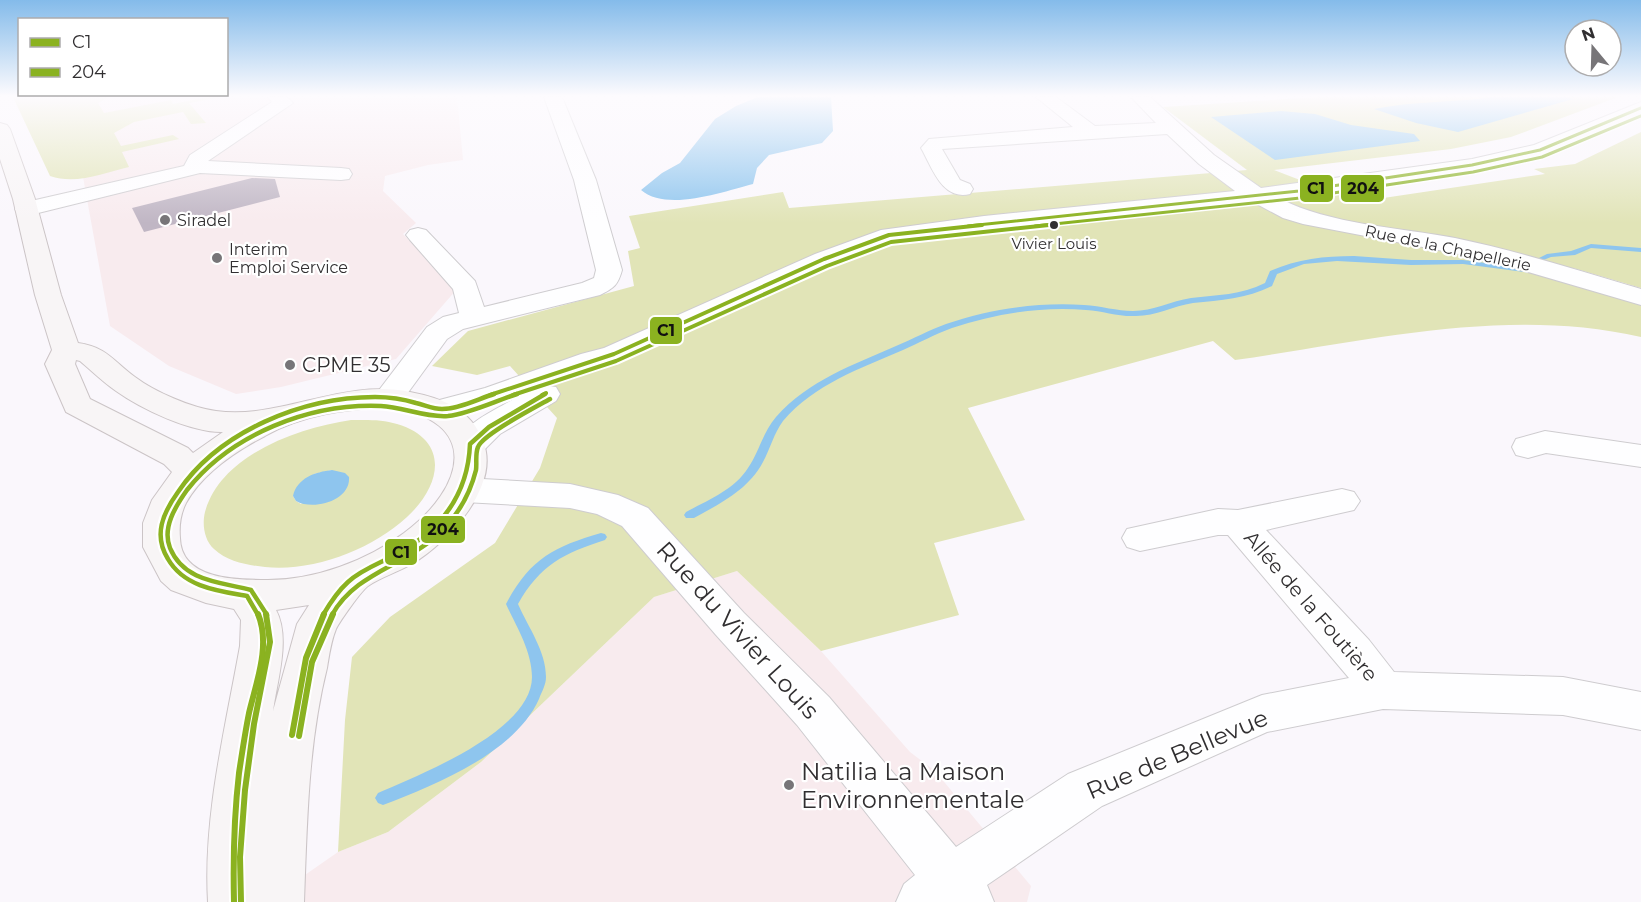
<svg xmlns="http://www.w3.org/2000/svg" width="1641" height="902" font-family="Montserrat,sans-serif">
<rect width="100%" height="100%" fill="#faf7fc"/>
<path fill="#f8ebee" d="M24,97H457L463,160L428,165L385,176L383,191L416,223L403,234L457,289L396,359L281,387L236,394L169,366L110,326L83,177Z
M737,571L821,651L910,752L935,771L1031,886L1027,902H266L338,852L388,832L481,762L654,597Z"/>
<path fill="#e1e4b7" fill-rule="evenodd" d="M13,97H109L98,103L104,113L171,100L173,104L207,97H221L189,103L206,123L191,124L183,112L134,122L114,133L121,146L173,135L179,139L122,152L129,167C104,173 76,185 50,176Z
M1318,97H1618L1511,137L1451,149L1274,170L1357,202L1370,200L1545,174L1534,169L1575,164L1641,132V288L1573,268L1568,269L1641,301V337C1507,306 1368,341 1235,360L1213,341L968,408L1025,520L934,543L959,615L821,651L737,571L654,597L481,762L388,832L338,852L345,720L352,657L390,617L495,543L540,468L557,418L510,366L477,375L432,366L468,331L634,286L628,251L640,248L629,216L783,192L789,208L1247,170L1163,107Z
M351,420C366,420 382,419 397,424C450,440 442,485 407,517C371,550 313,572 265,567C247,565 228,562 214,549C204,540 202,524 205,512C221,454 299,428 351,420ZM332,470L301,504L296,501L293,496L314,474Z"/>
<path fill="#8ec5ee" d="M758,97H831L833,131L822,143L769,155L757,168L753,184C722,192 667,212 641,190L662,173L680,163L715,119L736,106Z
M1491,97H1567L1573,99L1458,132L1416,123L1374,109C1413,101 1452,103 1491,97Z
M1281,111L1315,114L1351,125L1414,134L1420,141L1275,160L1211,117Z
M332,470L345,473L349,477C351,501 313,511 296,501L293,496C297,478 315,472 332,470Z"/>
<g fill="none" stroke-linecap="round" stroke-linejoin="round">
<path fill="#8ec5ee" fill-rule="evenodd" d="M1591,244L1641,248V252L1591,248L1575,255L1551,257L1541,261L1537,259L1547,254L1571,251Z
M1354,256L1411,260H1463L1531,269L1535,271L1531,273L1463,264L1411,265L1337,261L1304,264L1277,274L1272,286C1246,299 1221,300 1193,303C1173,306 1156,316 1136,316C1119,317 1103,311 1086,310C1041,306 995,314 952,328C935,334 919,343 903,350C859,369 815,384 783,421C774,433 770,449 763,462C748,490 721,503 694,518H686L684,515L686,512C708,500 734,490 748,468C759,452 763,432 776,417C809,380 853,365 896,346C913,339 929,330 946,324C990,309 1037,302 1084,305C1101,306 1117,311 1133,311C1153,311 1171,301 1191,298C1217,295 1241,295 1265,283L1270,271C1298,259 1324,256 1354,256Z
M601,533L605,534L607,537L605,540C564,553 540,565 518,604C528,627 546,651 546,677C546,685 542,691 539,699C515,753 435,785 383,805L378,803L375,798L378,793C419,775 532,731 532,677C532,651 516,626 506,604C530,559 553,547 601,533Z"/>
</g>
<path fill="#c0b6c4" d="M252,178L275,179L280,197L144,232L132,208Z"/>
<g fill="none" stroke-linecap="round" stroke-linejoin="round">
<g stroke="#cecccf" stroke-width="2">
<path id="minor" d="M268,97H287L293,103L208,161L341,168L349,169L352,174L349,179L341,180L200,173L26,216L18,214L15,209L18,204L184,166L190,155L272,102Z
M544,97H562L596,180L622,270C618,285 614,288 600,295L463,329L447,339L399,405L388,407L377,405L373,398L427,327L443,317L459,313L453,289L410,240L406,235L410,230L418,228L426,230L475,281L484,307L582,283L594,278L596,270L574,180Z
M1036,97H1056L1095,126L1156,123L1131,97H1150L1214,155L1261,188L1472,159L1534,145L1641,102V115L1540,156L1472,171L1281,199C1328,224 1402,228 1455,238C1518,251 1579,271 1641,289V305L1480,258L1303,224L1283,218L1253,202L893,242L833,264L624,360L549,386L556,387L560,394L556,401L500,434L482,452L470,455L458,452L454,444C467,422 493,411 514,399L439,420L428,417L423,410L428,403L485,388L581,354L604,348L815,254L881,230L984,216L1235,191L1199,164L1167,134L942,149L960,180L970,184L973,189L970,194C942,201 932,167 921,148L929,139L1073,127Z
M1545,431L1641,445V467L1546,453L1528,458L1516,455L1512,447L1516,439Z
M464,478L570,484L618,495L648,508L744,613L829,697L956,847L1068,774L1262,695L1349,678L1228,535H1218L1140,551L1127,547L1122,538L1127,529L1218,509L1238,510L1342,489L1354,492L1360,501L1354,510L1266,530L1369,640L1394,672L1563,677L1641,692V730L1563,715L1383,709L1267,732L1102,806L987,885L994,902H896L904,884L915,875L797,725L716,635L622,526L597,514L570,508L464,502L452,498L447,490L452,482Z"/>
</g>
<g stroke="#cbc4c6" stroke-width="2">
<path id="major" d="M0,123L7,125L10,129L35,199L61,295L78,343C107,347 113,361 135,377C155,392 192,408 216,411C281,420 342,378 410,392C442,398 471,409 483,441C501,487 448,542 412,564C398,572 381,577 368,586C361,591 340,621 336,629C331,641 329,656 327,668C308,744 307,823 304,902H208C203,816 225,730 240,646L241,620L234,609L206,603L171,590L161,581L143,547V523L152,500L172,472L164,464L66,412L45,364L52,350L35,295L13,199L0,159ZM76,360L80,361C92,371 103,382 116,391C141,409 192,433 223,432L193,453L188,448L90,399L75,364ZM388,407C483,420 465,488 404,533C366,561 315,580 268,580C237,580 181,580 180,538C179,526 180,515 186,503C202,474 236,451 265,436C302,415 346,409 388,407ZM309,605L297,624L273,711C277,681 291,638 276,610Z"/>
</g>
<use href="#minor" fill="#fefeff" fill-rule="evenodd"/>
<use href="#major" fill="#f8f5f6" fill-rule="evenodd"/>
<g stroke="#fff" stroke-width="6">
<path id="bus-1-far3" d="M968,226L1299,191L1472,165L1540,150L1641,108"/>
</g>
<g stroke="#fff" stroke-width="8">
<path id="bus-1-far2" d="M490,395L614,354L824,259L889,235L982,225
M542,395L546,393"/>
</g>
<g stroke="#fff" stroke-width="9">
<path id="bus-1-far1" d="M258,615L247,596C218,591 184,587 168,559C153,535 163,513 178,492C219,431 303,397 375,397C389,397 403,399 416,403C425,405 433,409 442,409C459,409 478,399 494,394
M323,615C330,603 338,591 348,582C362,569 381,563 397,554C441,530 468,495 470,444L489,427L545,394"/>
</g>
<g stroke="#fff" stroke-width="10">
<path id="bus-1" d="M292,735L306,658L324,614
M234,902C233,859 234,816 239,773C242,753 245,733 249,713C256,683 271,645 258,614"/>
</g>
<g stroke="#fff" stroke-width="6">
<path id="bus-2-far3" d="M1035,226L1300,198L1473,172L1542,157L1641,116"/>
</g>
<g stroke="#fff" stroke-width="8">
<path id="bus-2-far2" d="M513,395L616,361L827,266L891,242L1049,225"/>
</g>
<g stroke="#fff" stroke-width="9">
<path id="bus-2-far1" d="M267,615L251,590C221,582 184,582 170,548C162,528 175,507 187,490C231,434 310,403 381,406C403,407 426,418 448,416C471,413 495,401 517,394
M332,615C354,575 399,567 433,539C454,521 469,498 476,470C477,463 475,454 478,447C483,434 536,407 550,399"/>
</g>
<g stroke="#fff" stroke-width="10">
<path id="bus-2" d="M299,736L312,662L333,614
M241,902L240,857L245,790L254,724L270,642L266,614"/>
</g>
<use href="#bus-1-far3" stroke="#8bb220" stroke-width="3"/>
<use href="#bus-1-far2" stroke="#8bb220" stroke-width="4"/>
<use href="#bus-1-far1" stroke="#8bb220" stroke-width="4.5"/>
<use href="#bus-1" stroke="#8bb220" stroke-width="6"/>
<use href="#bus-2-far3" stroke="#8ab221" stroke-width="3"/>
<use href="#bus-2-far2" stroke="#8ab221" stroke-width="4"/>
<use href="#bus-2-far1" stroke="#8ab221" stroke-width="4.5"/>
<use href="#bus-2" stroke="#8ab221" stroke-width="6"/>
</g>
<linearGradient id="sky" x2="0" y2="1"><stop stop-color="#84bbea"/><stop offset="0.43" stop-color="#fdfbfe"/><stop offset="1" stop-color="#fdfbfe" stop-opacity="0"/></linearGradient>
<rect width="1641" height="223" fill="url(#sky)"/>
<g fill="#777578" stroke="#fff" stroke-width="2">
<circle cx="165" cy="220" r="6"/>
<circle cx="217" cy="258" r="6"/>
<circle cx="290" cy="365" r="6"/>
<circle cx="789" cy="785" r="6"/>
</g>
<circle fill="#312f31" stroke="#fff" stroke-width="2" cx="1054" cy="225" r="5"/>
<g text-anchor="middle" dominant-baseline="central" stroke-width="4.5" stroke-linejoin="round" paint-order="stroke">
<g font-size="15" fill="#312f31" stroke="#fff">
<text x="1054" y="243">Vivier Louis</text>
</g>
<g font-size="16" fill="#312f31" stroke="#fff" text-anchor="start">
<text x="177" y="220">Siradel</text>
<text x="229" y="249">Interim<tspan x="229" dy="18">Emploi Service</tspan></text>
</g>
<g font-size="16" fill="#312f31" stroke="#fff">
<text transform="translate(1448 248) rotate(12)">Rue de la Chapellerie</text>
</g>
<g font-size="20" fill="#312f31" stroke="#fff" text-anchor="start">
<text x="302" y="365">CPME 35</text>
</g>
<g font-size="20" fill="#312f31" stroke="#fff">
<text transform="translate(1311 606) rotate(49)">Allée de la Foutière</text>
</g>
<g font-size="24" fill="#312f31" stroke="#fff">
<text transform="translate(738 630) rotate(48)">Rue du Vivier Louis</text>
<text transform="translate(1177 754) rotate(-23)">Rue de Bellevue</text>
</g>
<g font-size="24" fill="#312f31" stroke="#fff" text-anchor="start">
<text x="801" y="771">Natilia La Maison<tspan x="801" dy="28">Environnementale</tspan></text>
</g>
</g>
<g stroke="#fff" stroke-width="2">
<rect x="1299" y="174" width="35" height="29" rx="6" fill="#8bb220"/>
<rect x="1340" y="174" width="45" height="29" rx="6" fill="#8ab221"/>
<rect x="649" y="316" width="34" height="29" rx="6" fill="#8bb220"/>
<rect x="420" y="515" width="46" height="29" rx="6" fill="#8ab221"/>
<rect x="384" y="538" width="34" height="28" rx="6" fill="#8bb220"/>
</g>
<g font-size="16" text-anchor="middle" font-weight="bold" fill="#111">
<text x="1316" y="194">C1</text>
<text x="1363" y="194">204</text>
<text x="666" y="336">C1</text>
<text x="443" y="535">204</text>
<text x="401" y="558">C1</text>
</g>
<rect x="18" y="18" width="210" height="78" fill="#ffffff" stroke="#adacad" stroke-width="1.5"/>
<rect x="30" y="38" width="30" height="9" fill="#8bb220" stroke="#adacad" stroke-width="1.5"/>
<text x="72" y="48" font-size="18" fill="#312f31">C1</text>
<rect x="30" y="68" width="30" height="9" fill="#8ab221" stroke="#adacad" stroke-width="1.5"/>
<text x="72" y="78" font-size="18" fill="#312f31">204</text>
<g transform="translate(1593 48) rotate(341)"><circle r="28" fill="#ffffff" stroke="#adacad" stroke-width="1.5"/>
<path d="M0-4.5L10 22L0 15L-10 22Z" fill="#777578"/>
<text y="-9" font-size="16" font-weight="bold" text-anchor="middle" fill="#312f31">N</text>
</g>
</svg>
